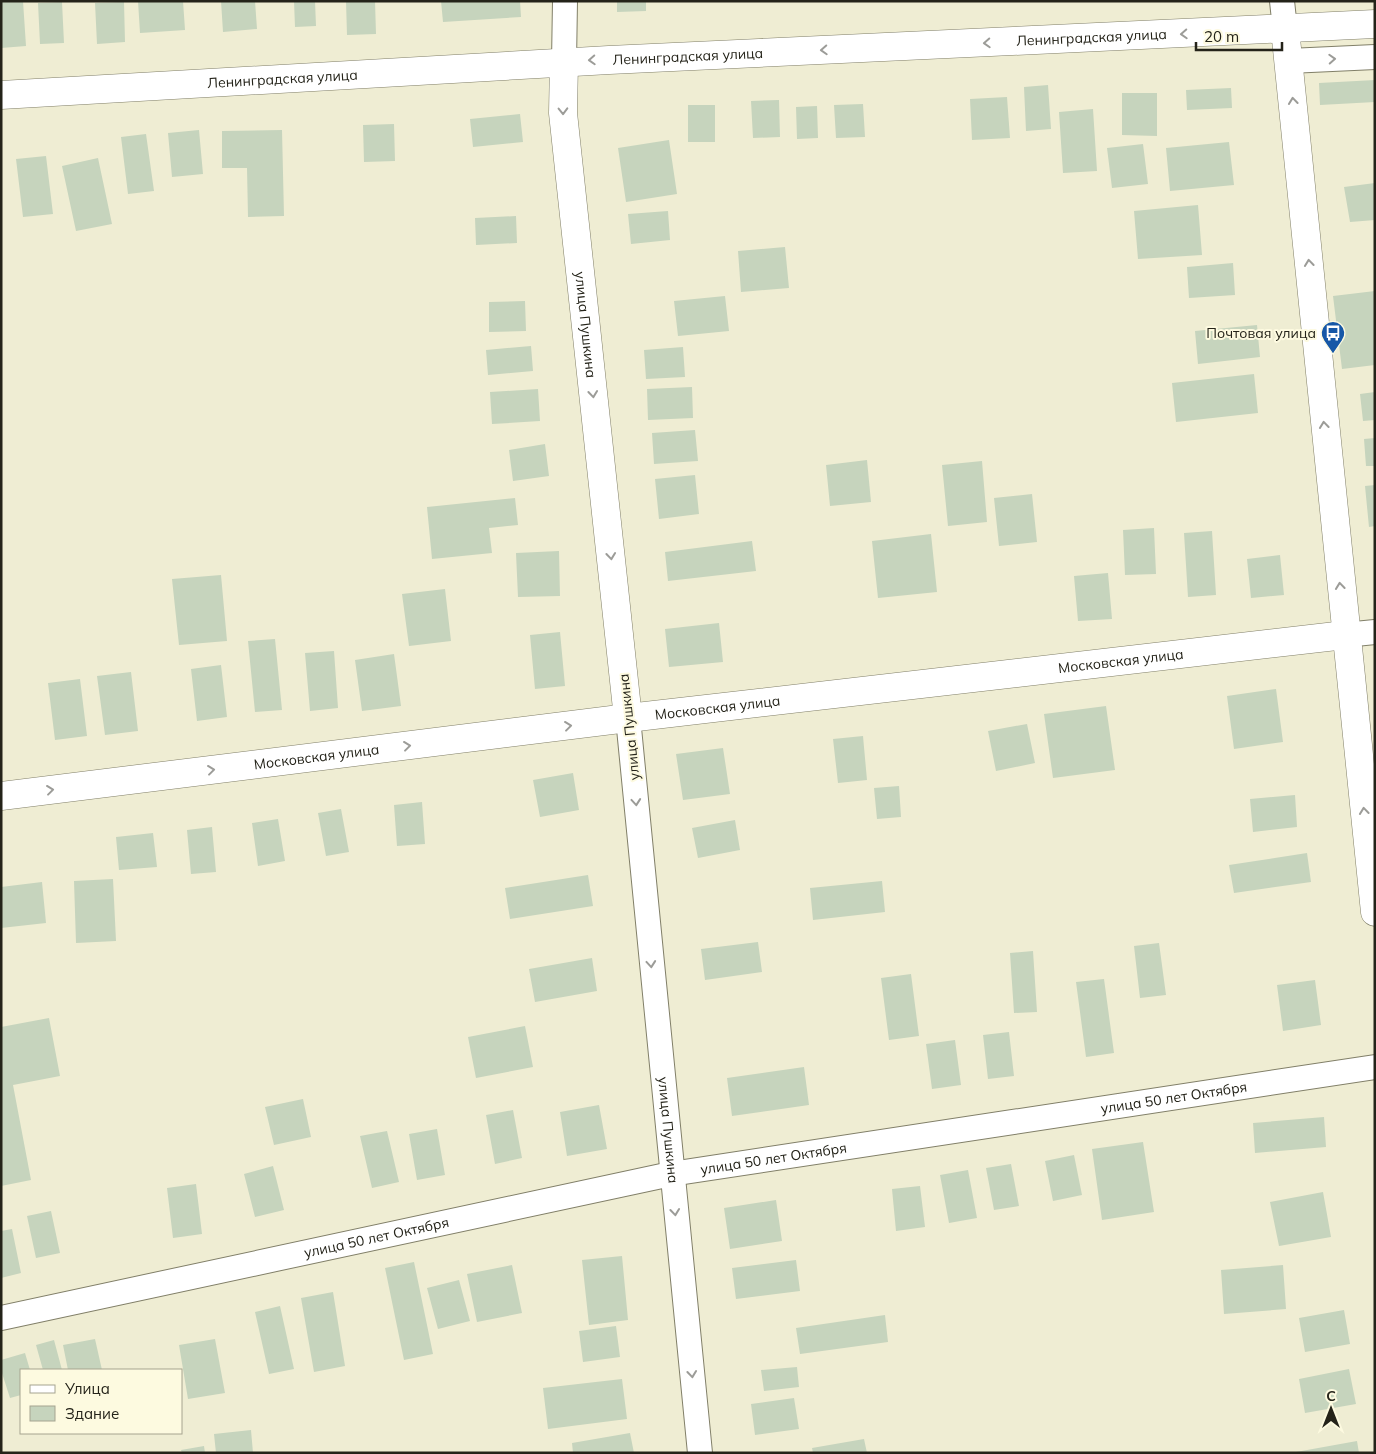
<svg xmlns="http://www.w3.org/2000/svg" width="1376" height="1454" font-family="Mulish,sans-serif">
<rect width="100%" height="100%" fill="#efedd3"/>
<path fill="#c6d4bd" d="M1,1H23L26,46L1,48Z
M138,1H183L185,30L140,33Z
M221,1H255L257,29L223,32Z
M294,1H315L316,26L295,27Z
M346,1H375L376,34L347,35Z
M441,1H520L521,17L443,22Z
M617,1H646V11L617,12Z
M62,2L64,43L40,44L38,3Z
M124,2L125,42L97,44L95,3Z
M1375,80V102L1320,105L1319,83Z
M1048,85L1051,129L1026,131L1024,87Z
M1231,88L1232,108L1187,110L1186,90Z
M1122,93H1157V136L1122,135Z
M1007,97L1010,138L972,140L970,99Z
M779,100L780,137L753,138L751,101Z
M863,104L865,137L836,138L834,105Z
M688,105H715V142H688Z
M817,106L818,138L797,139L796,107Z
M1093,109L1097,171L1063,173L1059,112Z
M520,114L523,142L473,147L470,119Z
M394,124L395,161L364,162L363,125Z
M199,130L203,174L172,177L168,133Z
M282,130L284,216L248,217L247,168H222V131Z
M146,134L154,191L128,194L121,137Z
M669,140L677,194L626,202L618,148Z
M1229,142L1234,185L1170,191L1166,148Z
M1143,144L1148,184L1112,188L1107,148Z
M46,156L53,214L23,217L16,159Z
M98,158L112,224L76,231L62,166Z
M1375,183V220L1350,222L1344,187Z
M1198,205L1202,255L1138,259L1134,211Z
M668,211L670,240L631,244L628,214Z
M516,216L517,243L476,245L475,218Z
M785,247L789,288L741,292L738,251Z
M1233,263L1235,295L1189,298L1187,267Z
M1375,291V365L1342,369L1333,296Z
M725,296L729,331L678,336L674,301Z
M525,301L526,331L489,332V302Z
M1257,325L1260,357L1198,364L1195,331Z
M531,346L533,371L488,375L486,350Z
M683,347L685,377L646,379L644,350Z
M1254,374L1258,413L1176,422L1172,383Z
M692,387L693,418L648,420L647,389Z
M538,389L540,421L492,424L490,392Z
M1375,392V420L1363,421L1360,394Z
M695,430L698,461L654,464L652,433Z
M1375,438V466H1366L1364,439Z
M545,444L549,476L513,481L509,450Z
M867,460L871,502L830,506L826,465Z
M982,461L987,522L948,526L942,465Z
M695,475L699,514L659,519L655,479Z
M1375,485V526L1369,527L1365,486Z
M1032,494L1037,542L999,546L994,498Z
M515,498L518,525L489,528L492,553L432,559L427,507Z
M1154,528L1156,574L1125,575L1123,530Z
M1212,531L1216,595L1188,597L1184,533Z
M931,534L937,592L878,598L872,541Z
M752,541L756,571L668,581L665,552Z
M559,551L560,596L518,597L516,553Z
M1280,555L1284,595L1251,598L1247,559Z
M1108,573L1112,619L1078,621L1074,576Z
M221,575L227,641L179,645L172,579Z
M445,589L451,641L409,646L402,594Z
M719,623L723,662L669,667L665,629Z
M560,632L565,686L535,689L530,635Z
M275,639L282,710L255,712L248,641Z
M334,651L338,708L310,711L305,653Z
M394,654L401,706L362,711L355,660Z
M221,665L227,717L197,721L191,669Z
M131,672L138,731L105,735L97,676Z
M80,679L87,736L55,740L48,683Z
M1276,689L1283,742L1234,749L1227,696Z
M1106,706L1115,770L1053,778L1044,714Z
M1027,724L1035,763L996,771L988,731Z
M863,736L867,780L838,783L833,739Z
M723,748L730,794L683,800L676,754Z
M573,773L579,810L540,817L533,780Z
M899,786L901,817L877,819L874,788Z
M1295,795L1297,827L1253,832L1250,799Z
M422,802L425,844L397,846L394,805Z
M341,809L349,852L326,856L318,813Z
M278,819L285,861L258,866L252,823Z
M735,820L740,850L698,858L692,828Z
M212,827L216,872L191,874L187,830Z
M153,833L157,867L119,870L116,837Z
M1307,853L1311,882L1234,893L1229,865Z
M588,875L593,906L510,919L505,888Z
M113,879L116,941L76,943L74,881Z
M882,881L885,912L813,920L810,888Z
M42,882L46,923L1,928V887Z
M758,942L762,972L705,980L701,949Z
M1159,943L1166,995L1140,998L1134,946Z
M1033,951L1037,1012L1014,1013L1010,953Z
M592,958L597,991L535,1002L529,969Z
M911,974L919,1036L889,1040L881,978Z
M1104,979L1114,1053L1086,1057L1076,982Z
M1315,980L1321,1025L1283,1031L1277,985Z
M49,1018L60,1076L13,1085L31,1180L1,1186V1027Z
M525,1026L533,1067L476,1078L468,1037Z
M1009,1032L1014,1076L988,1079L983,1035Z
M955,1040L961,1085L932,1089L926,1044Z
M804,1067L809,1105L732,1116L727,1078Z
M303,1099L311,1137L274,1145L265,1107Z
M599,1105L607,1149L567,1156L560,1112Z
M513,1110L522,1158L495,1164L486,1115Z
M1324,1117L1326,1147L1255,1153L1253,1123Z
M437,1129L445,1175L417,1180L409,1134Z
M387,1131L399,1182L372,1188L360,1136Z
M1143,1142L1154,1212L1102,1220L1092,1149Z
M1074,1155L1082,1195L1053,1201L1045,1161Z
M1011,1164L1019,1206L994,1210L986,1168Z
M273,1166L284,1210L255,1217L244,1174Z
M968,1170L977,1218L949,1223L940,1175Z
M196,1184L202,1234L173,1238L167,1188Z
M920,1186L925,1227L896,1231L892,1189Z
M1323,1192L1331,1237L1279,1246L1270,1202Z
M776,1200L782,1241L730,1249L724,1208Z
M51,1211L60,1253L36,1258L27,1216Z
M12,1229L21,1273L1,1278V1231Z
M622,1256L628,1320L589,1325L582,1260Z
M796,1260L800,1291L736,1299L732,1268Z
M414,1262L433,1354L404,1360L385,1268Z
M512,1265L522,1313L477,1322L467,1274Z
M1283,1265L1286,1309L1224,1314L1221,1270Z
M459,1280L470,1321L438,1329L427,1288Z
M333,1292L345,1366L314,1372L301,1298Z
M280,1306L294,1369L269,1374L255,1312Z
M1344,1310L1350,1344L1305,1352L1299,1318Z
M885,1315L888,1342L800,1354L796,1328Z
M616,1326L620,1357L583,1362L579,1331Z
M95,1339L102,1370H68L63,1345Z
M215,1339L225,1393L188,1399L179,1345Z
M54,1340L62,1370H43L36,1345Z
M25,1353L30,1370H21V1395L10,1398L1,1370V1360Z
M797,1367L799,1387L764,1391L761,1370Z
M1349,1369L1356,1404L1305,1413L1299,1379Z
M622,1379L627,1419L548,1429L543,1388Z
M794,1398L799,1429L755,1435L751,1404Z
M251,1430L253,1453H216L214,1434Z
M630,1433L634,1453H573L572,1443Z
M864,1439L867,1453H813L812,1448Z
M1357,1441L1359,1453H1296V1452Z
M204,1446L205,1453H182L181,1450Z"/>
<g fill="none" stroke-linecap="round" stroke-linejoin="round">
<g stroke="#817f68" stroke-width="26">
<g id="minor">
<path d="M1282,1L1285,29"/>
<path d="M1289,61L1375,57"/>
<path d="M564,62L565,1"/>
<path d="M1345,635L1375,632"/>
<path id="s1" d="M628,718L700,1453"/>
<path id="s2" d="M1,1318L671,1174L1375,1067"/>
</g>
</g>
<g stroke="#817f68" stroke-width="29">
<g id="tertiary">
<path d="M1285,29L1375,912"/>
<path id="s3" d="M564,62L563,113L628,718"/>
<path id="s4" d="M1,95L609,60L1375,24"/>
<path id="s5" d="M1,796L628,718L1345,635"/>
</g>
</g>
<use href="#minor" stroke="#fff" stroke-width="24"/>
<use href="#tertiary" stroke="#fff" stroke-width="28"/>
</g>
<defs><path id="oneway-chevron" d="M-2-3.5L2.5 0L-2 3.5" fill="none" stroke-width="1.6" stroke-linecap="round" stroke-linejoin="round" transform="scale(1.25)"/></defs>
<g stroke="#9c9c98">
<use href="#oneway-chevron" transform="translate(1184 34) rotate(177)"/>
<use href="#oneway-chevron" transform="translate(987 43) rotate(177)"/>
<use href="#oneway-chevron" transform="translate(824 50) rotate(177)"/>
<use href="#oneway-chevron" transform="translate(1332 59) rotate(-3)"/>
<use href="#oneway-chevron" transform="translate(592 60) rotate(177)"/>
<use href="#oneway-chevron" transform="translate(1293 101) rotate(-96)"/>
<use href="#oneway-chevron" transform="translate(563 111) rotate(89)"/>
<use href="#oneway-chevron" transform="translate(1309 263) rotate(-96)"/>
<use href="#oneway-chevron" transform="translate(593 394) rotate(84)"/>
<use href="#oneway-chevron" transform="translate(1324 425) rotate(-96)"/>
<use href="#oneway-chevron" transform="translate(611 556) rotate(84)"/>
<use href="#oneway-chevron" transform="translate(1340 586) rotate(-96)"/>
<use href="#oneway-chevron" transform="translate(568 726) rotate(-7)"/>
<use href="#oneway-chevron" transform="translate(407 746) rotate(-7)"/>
<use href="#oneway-chevron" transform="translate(211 770) rotate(-7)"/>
<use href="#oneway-chevron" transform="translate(50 790) rotate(-7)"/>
<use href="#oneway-chevron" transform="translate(636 802) rotate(85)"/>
<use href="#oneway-chevron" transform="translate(1364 811) rotate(-96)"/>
<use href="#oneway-chevron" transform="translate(651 964) rotate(85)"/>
<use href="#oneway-chevron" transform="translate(675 1212) rotate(84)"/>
<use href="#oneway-chevron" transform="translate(692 1374) rotate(84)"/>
</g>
<defs>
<g id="bus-pin" transform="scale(1.25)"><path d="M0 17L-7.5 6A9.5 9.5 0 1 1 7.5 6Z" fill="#1657a7" stroke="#fdfae0"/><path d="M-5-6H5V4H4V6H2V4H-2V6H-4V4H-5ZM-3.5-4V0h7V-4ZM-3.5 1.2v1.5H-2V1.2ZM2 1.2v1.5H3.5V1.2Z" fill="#fff"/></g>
</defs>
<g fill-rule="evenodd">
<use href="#bus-pin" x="1333" y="333"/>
</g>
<g text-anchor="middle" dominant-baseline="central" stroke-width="4" stroke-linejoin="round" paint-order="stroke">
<g font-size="14" fill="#242319" stroke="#fdfae0">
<text stroke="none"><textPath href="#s4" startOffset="1092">Ленинградская улица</textPath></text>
<text stroke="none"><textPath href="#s4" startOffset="688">Ленинградская улица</textPath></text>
<text stroke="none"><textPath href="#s4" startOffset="282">Ленинградская улица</textPath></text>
<text stroke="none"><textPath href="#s3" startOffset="264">улица Пушкина</textPath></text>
<text stroke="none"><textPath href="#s5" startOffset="1128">Московская улица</textPath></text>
<text stroke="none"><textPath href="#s5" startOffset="722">Московская улица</textPath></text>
<text transform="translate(629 727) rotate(-96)">улица Пушкина</text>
<text stroke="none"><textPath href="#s5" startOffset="318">Московская улица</textPath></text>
<text stroke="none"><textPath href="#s2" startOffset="1194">улица 50 лет Октября</textPath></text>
<text stroke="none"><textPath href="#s1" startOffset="414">улица Пушкина</textPath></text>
<text stroke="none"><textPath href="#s2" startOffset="789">улица 50 лет Октября</textPath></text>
<text stroke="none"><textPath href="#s2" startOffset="384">улица 50 лет Октября</textPath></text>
</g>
<g font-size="14" fill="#242319" stroke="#fdfae0" text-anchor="end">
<text x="1316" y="333">Почтовая улица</text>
</g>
</g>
<rect width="1376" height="1454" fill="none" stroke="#242319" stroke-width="5"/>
<rect x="20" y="1369" width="162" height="65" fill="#fdfae0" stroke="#a6a490"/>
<rect x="30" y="1385" width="25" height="8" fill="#ffffff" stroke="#a6a490"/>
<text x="65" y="1394" font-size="15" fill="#242319">Улица</text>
<rect x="30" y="1406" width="25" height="15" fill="#c6d4bd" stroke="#a6a490"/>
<text x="65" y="1419" font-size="15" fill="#242319">Здание</text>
<g transform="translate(1331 1409)" stroke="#fdfae0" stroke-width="4" paint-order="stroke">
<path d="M0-4L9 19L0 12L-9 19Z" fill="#242319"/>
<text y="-8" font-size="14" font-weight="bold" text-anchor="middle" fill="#242319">С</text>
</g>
<path d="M1196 42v8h86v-8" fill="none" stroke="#242319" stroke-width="2.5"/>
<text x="1204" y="42" font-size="15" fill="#242319" stroke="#fdfae0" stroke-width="4" paint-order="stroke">20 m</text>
</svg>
